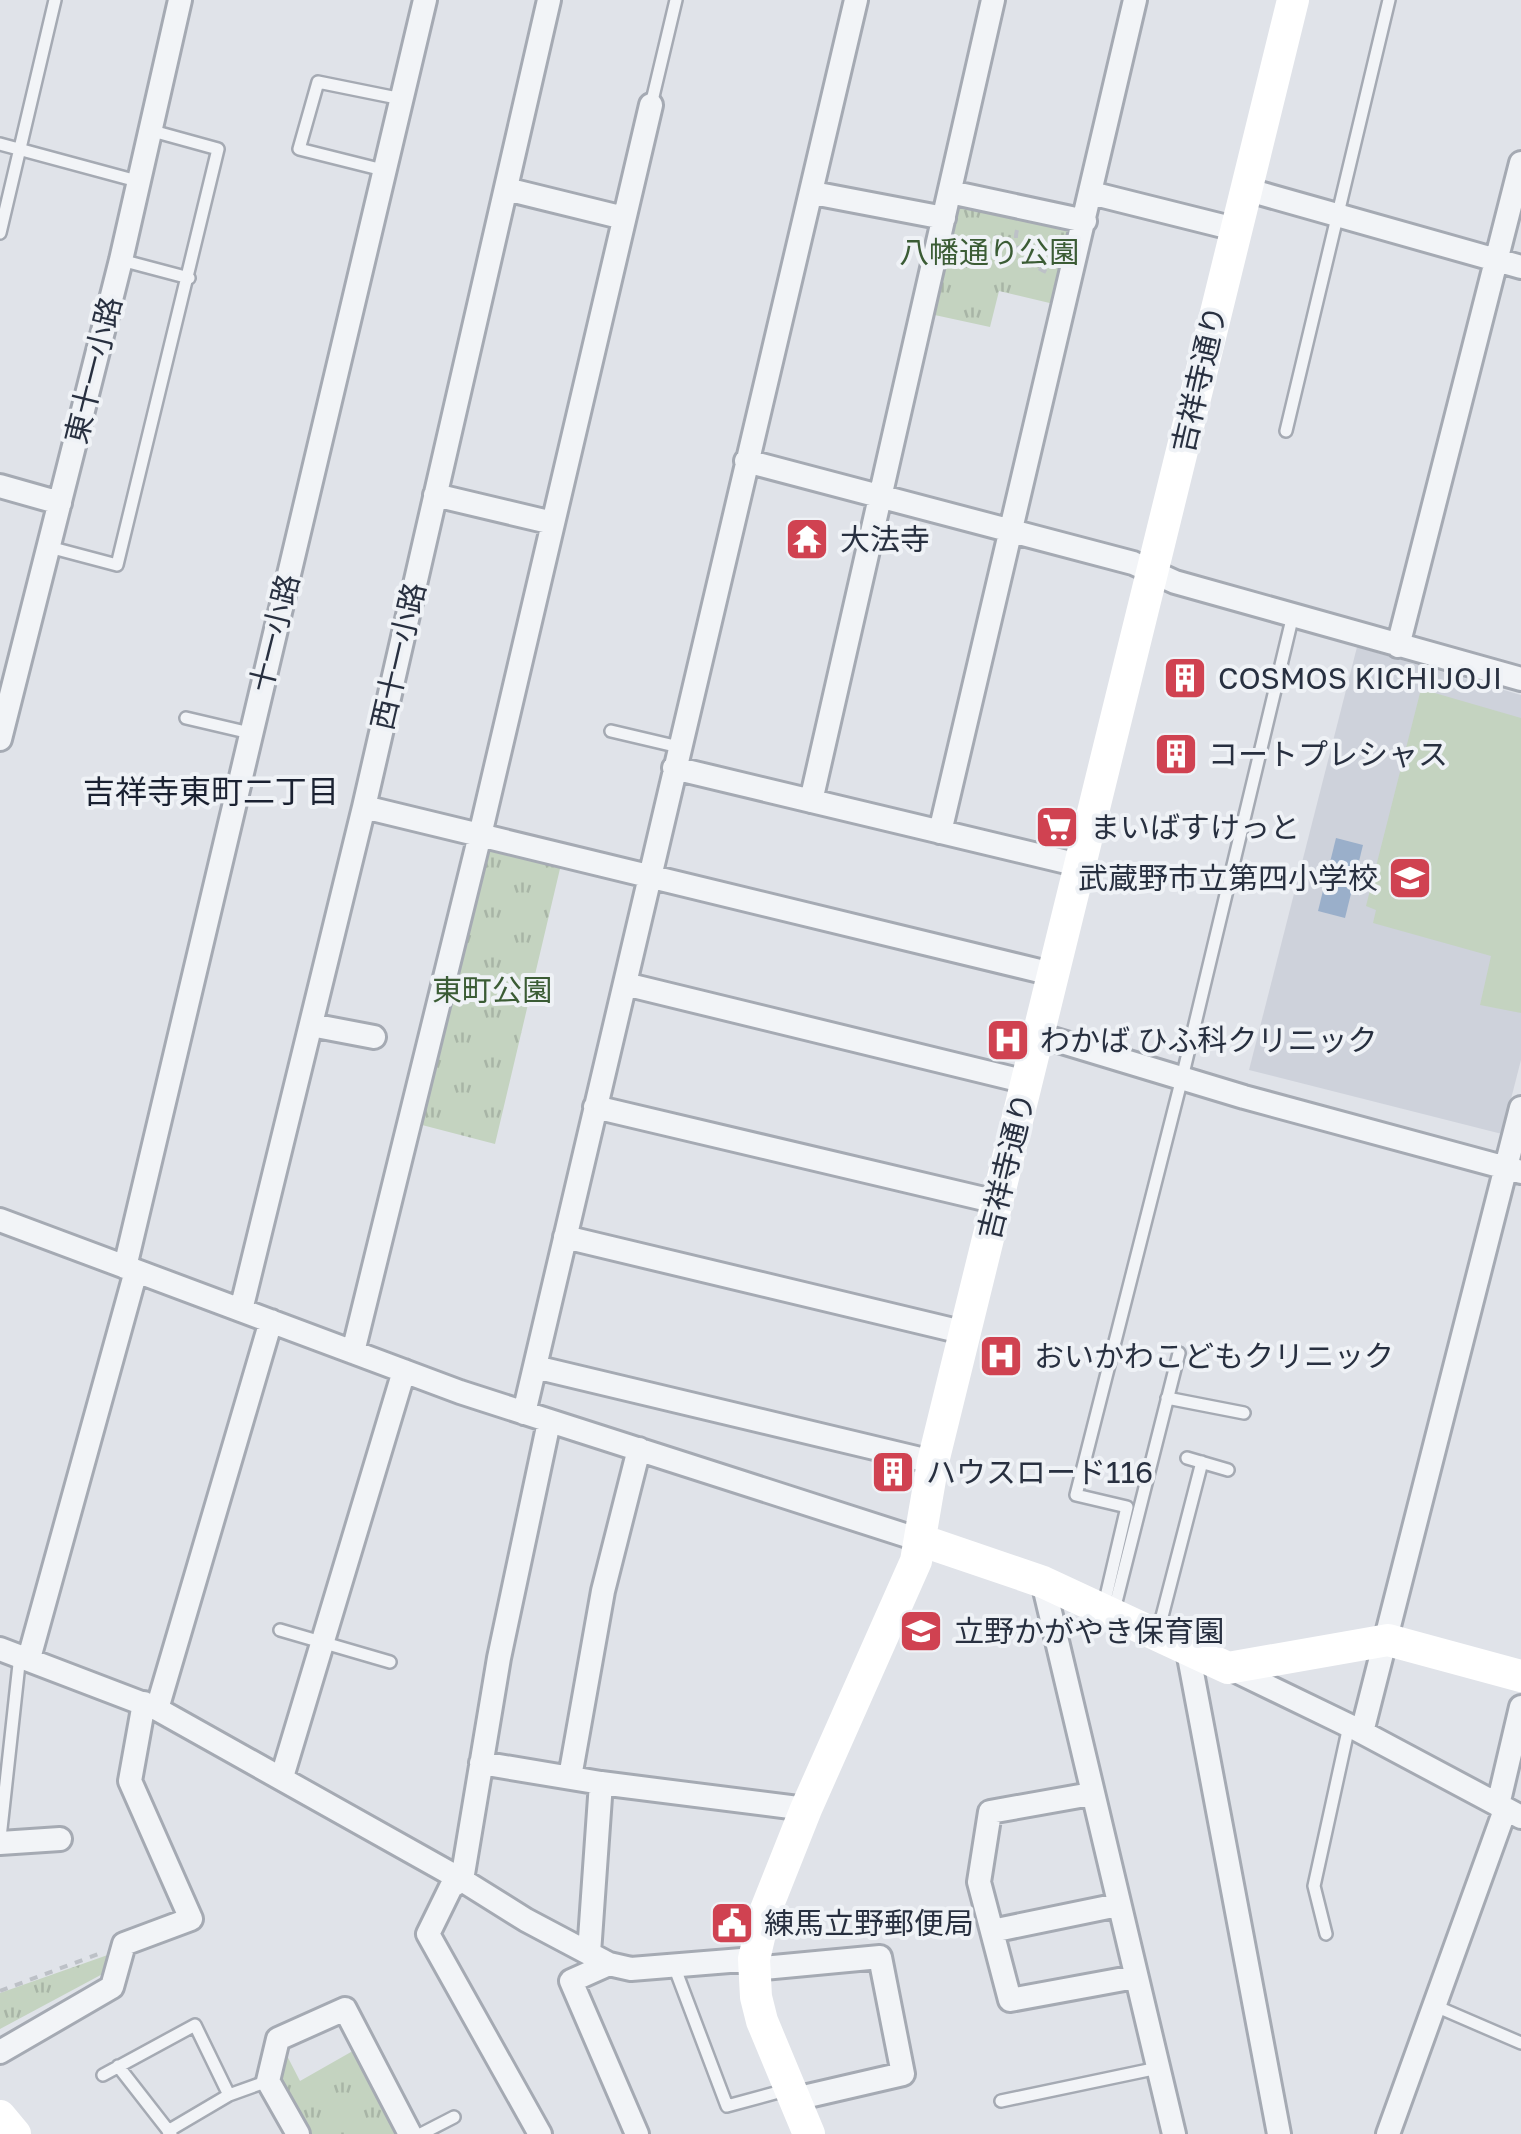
<svg xmlns="http://www.w3.org/2000/svg" width="1521" height="2134" font-family="'Golos Text','Noto Sans JP',sans-serif">
<defs>
<pattern id="grass-tufts" width="24" height="20" patternUnits="userSpaceOnUse" patternTransform="scale(2.5)"><rect width="24" height="20" fill="#c4d3c0"/><path d="M3 7l-1-3M5 7V3M7 7l1-3M15 17l-1-3M17 17v-4M19 17l1-3" fill="none" stroke="#a8b5a6"/></pattern>
</defs>
<rect width="100%" height="100%" fill="#e0e3e9"/>
<path fill="#ced2db" d="M1357,647L1521,695V1060L1502,1134L1249,1070Z"/>
<path fill="url(#grass-tufts)" d="M957,203L1066,225L1074,236L1058,305L999,291L990,327L930,314Z
M490,837L563,856L495,1144L422,1125Z
M119,1951L110,1970L0,2029V1993Z
M282,2046L300,2081L358,2048L397,2134H306L274,2081Z"/>
<path fill="#c4d3c0" d="M1421,689L1521,718V1013L1480,1005L1491,956L1373,923L1376,910L1366,906Z"/>
<path fill="#9aafca" d="M1336,838L1363,845L1345,918L1318,911Z"/>
<g fill="none" stroke-linecap="round" stroke-linejoin="round">
<g stroke="#a5aab3" stroke-width="16">
<path id="lane" d="M651,105L676,0
M0,144L137,181
M387,171L299,149L318,82L402,99
M0,233L55,0
M121,260L189,278
M1286,431L1389,0
M49,547L117,565L218,149L149,130
M186,718L250,733
M611,731L679,747
M1167,1398L1244,1413
M1187,1458L1228,1470
M1104,1605L1127,1507L1076,1495L1182,1078L1293,615
M1114,1610L1179,1353
M280,1630L390,1662
M1158,1632L1202,1462
M0,1838L19,1664L25,1658
M1326,1934L1314,1886L1349,1726
M674,1966L727,2106L786,2090
M1433,2005L1521,2043
M118,2066L171,2134
M103,2075L195,2025L229,2095
M1001,2101L1158,2068
M168,2131L229,2095L268,2081
M421,2134L454,2117"/>
</g>
<g stroke="#a5aab3" stroke-width="28">
<path id="street" d="M506,189L624,218
M1245,189L1521,267
M950,192L1085,221
M813,193L944,218
M1091,193L1235,229
M746,461L1133,563L1175,582L1521,679
M0,486L60,503
M435,495L553,523
M1398,646L1521,163
M0,739L121,260L180,0
M674,768L1079,865
M811,801L993,0
M364,807L1052,974
M940,832L1135,0
M625,984L1027,1082
M311,1025L374,1037
M1039,1035L1244,1097L1521,1172
M595,1107L997,1202
M0,1220L460,1392L920,1540
M565,1237L966,1333
M125,1267L425,0
M241,1310L364,807L549,0
M353,1352L480,835L651,105
M535,1367L933,1462
M524,1413L856,0
M1043,1582L1174,2134
M1187,1646L1279,2134
M0,1649L157,1709L462,1880L526,1920L609,1964L631,1969L754,1959
M25,1658L31,1651L136,1271
M1230,1668L1356,1729L1521,1817
M157,1709L271,1321
M1362,1732L1521,1108
M481,1763L601,1783L806,1809
M282,1777L404,1371
M570,1777L603,1591L639,1449
M1091,1794L990,1812L979,1882L1010,2000L1135,1977
M1498,1805L1521,1707
M0,1843L60,1839
M992,1931L1118,1905
M589,1953L601,1783
M609,1964L571,1981L637,2134
M753,1969L880,1957L903,2074L795,2099
M0,2052L112,1987L124,1944L191,1919L130,1781L144,1703
M298,2134L268,2081L278,2039L345,2009L410,2134
M540,2134L428,1934L451,1887L462,1880L499,1658L549,1422
M1388,2134L1505,1810"/>
</g>
<path stroke="#bdc1c7" stroke-width="4" stroke-dasharray="8 8" stroke-linecap="butt" d="M1017,230C1011,252 1030,264 1048,273
M955,268L960,263L982,258L1014,241
M0,1991L101,1953"/>
<use href="#lane" stroke="#f2f4f7" stroke-width="11"/>
<use href="#street" stroke="#f2f4f7" stroke-width="22"/>
<path stroke="#fff" stroke-width="32" d="M920,1540L1043,1582L1228,1668L1388,1640L1521,1676
M0,2116L15,2134
M809,2134L762,2021L756,1997L754,1959L765,1912L806,1809L916,1561L933,1462L1293,0"/>
</g>
<defs>
<g id="temple-square" transform="scale(2.25)"><rect x="-9" y="-9" width="18" height="18" rx="4" fill="#d04251" stroke="#eff2f6"/><path d="M0-6L5-2H3V0L6.5 2.5H4V6H1.5V3h-3V6H-4V2.5H-6.5L-3 0V-2H-5Z" fill="#fff"/></g>
<g id="building-square" transform="scale(2.25)"><rect x="-9" y="-9" width="18" height="18" rx="4" fill="#d04251" stroke="#eff2f6"/><path d="M-4-6H4V6H1V3H-1V6H-4ZM-2.5-4.3h1.7v1.8h-1.7ZM.8-4.3h1.7v1.8H.8ZM-2.5-1h1.7V.8h-1.7ZM.8-1h1.7V.8H.8Z" fill="#fff"/></g>
<g id="supermarket-square" transform="scale(2.25)"><rect x="-9" y="-9" width="18" height="18" rx="4" fill="#d04251" stroke="#eff2f6"/><path d="M-6-5.5h2.5l.6 2H6L4.5 2H-2.5L-4.4-4H-6ZM-1.5 3.2a1.3 1.3 0 1 0 .1 0ZM3 3.2a1.3 1.3 0 1 0 .1 0Z" fill="#fff"/></g>
<g id="school-square" transform="scale(2.25)"><rect x="-9" y="-9" width="18" height="18" rx="4" fill="#d04251" stroke="#eff2f6"/><path d="M0-5L7-2L0 1L-7-2ZM-4 1L0 2.5L4 1V4Q0 6-4 4Z" fill="#fff"/></g>
<g id="hospital-square" transform="scale(2.25)"><rect x="-9" y="-9" width="18" height="18" rx="4" fill="#d04251" stroke="#eff2f6"/><path d="M-5-5h3v3.5h4V-5h3V5h-3V1.5h-4V5h-3Z" fill="#fff"/></g>
<g id="civic-square" transform="scale(2.25)"><rect x="-9" y="-9" width="18" height="18" rx="4" fill="#d04251" stroke="#eff2f6"/><path d="M-.6-6.5H3V-4.5H.6V-3L4-1V1h2V6H-6V1h2V-1L-.6-3ZM-1.2 2.5V6h2.4V2.5Z" fill="#fff"/></g>
</defs>
<g fill-rule="evenodd">
<use href="#temple-square" x="807" y="539"/>
<use href="#building-square" x="1185" y="678"/>
<use href="#building-square" x="1176" y="754"/>
<use href="#supermarket-square" x="1057" y="827"/>
<use href="#school-square" x="1410" y="878"/>
<use href="#hospital-square" x="1008" y="1040"/>
<use href="#hospital-square" x="1001" y="1356"/>
<use href="#building-square" x="893" y="1472"/>
<use href="#school-square" x="921" y="1631"/>
<use href="#civic-square" x="732" y="1923"/>
</g>
<g text-anchor="middle" dominant-baseline="central" stroke-width="8" stroke-linejoin="round" paint-order="stroke">
<g font-size="30" fill="#3b5c35" stroke="#eff2f6">
<text x="989" y="252">八幡通り公園</text>
<text x="492" y="990">東町公園</text>
</g>
<g font-size="30" fill="#283040" stroke="#eff2f6">
<text transform="translate(93 370) rotate(-76)">東十一小路</text>
<text transform="translate(1199 379) rotate(-77)">吉祥寺通り</text>
<text transform="translate(274 633) rotate(-76)">十一小路</text>
<text transform="translate(398 656) rotate(-77)">西十一小路</text>
<text transform="translate(1006 1166) rotate(-76)">吉祥寺通り</text>
</g>
<g font-size="30" fill="#283040" stroke="#eff2f6" text-anchor="start">
<text x="840" y="539">大法寺</text>
<text x="1218" y="678">COSMOS KICHIJOJI</text>
<text x="1208" y="754">コートプレシャス</text>
<text x="1090" y="827">まいばすけっと</text>
<text x="1378" y="878" text-anchor="end">武蔵野市立第四小学校</text>
<text x="1040" y="1040">わかば ひふ科クリニック</text>
<text x="1034" y="1356">おいかわこどもクリニック</text>
<text x="926" y="1472">ハウスロード116</text>
<text x="954" y="1631">立野かがやき保育園</text>
<text x="764" y="1923">練馬立野郵便局</text>
</g>
<g font-size="32" fill="#1a2131" stroke="#eff2f6">
<text x="211" y="791">吉祥寺東町二丁目</text>
</g>
</g>
</svg>
